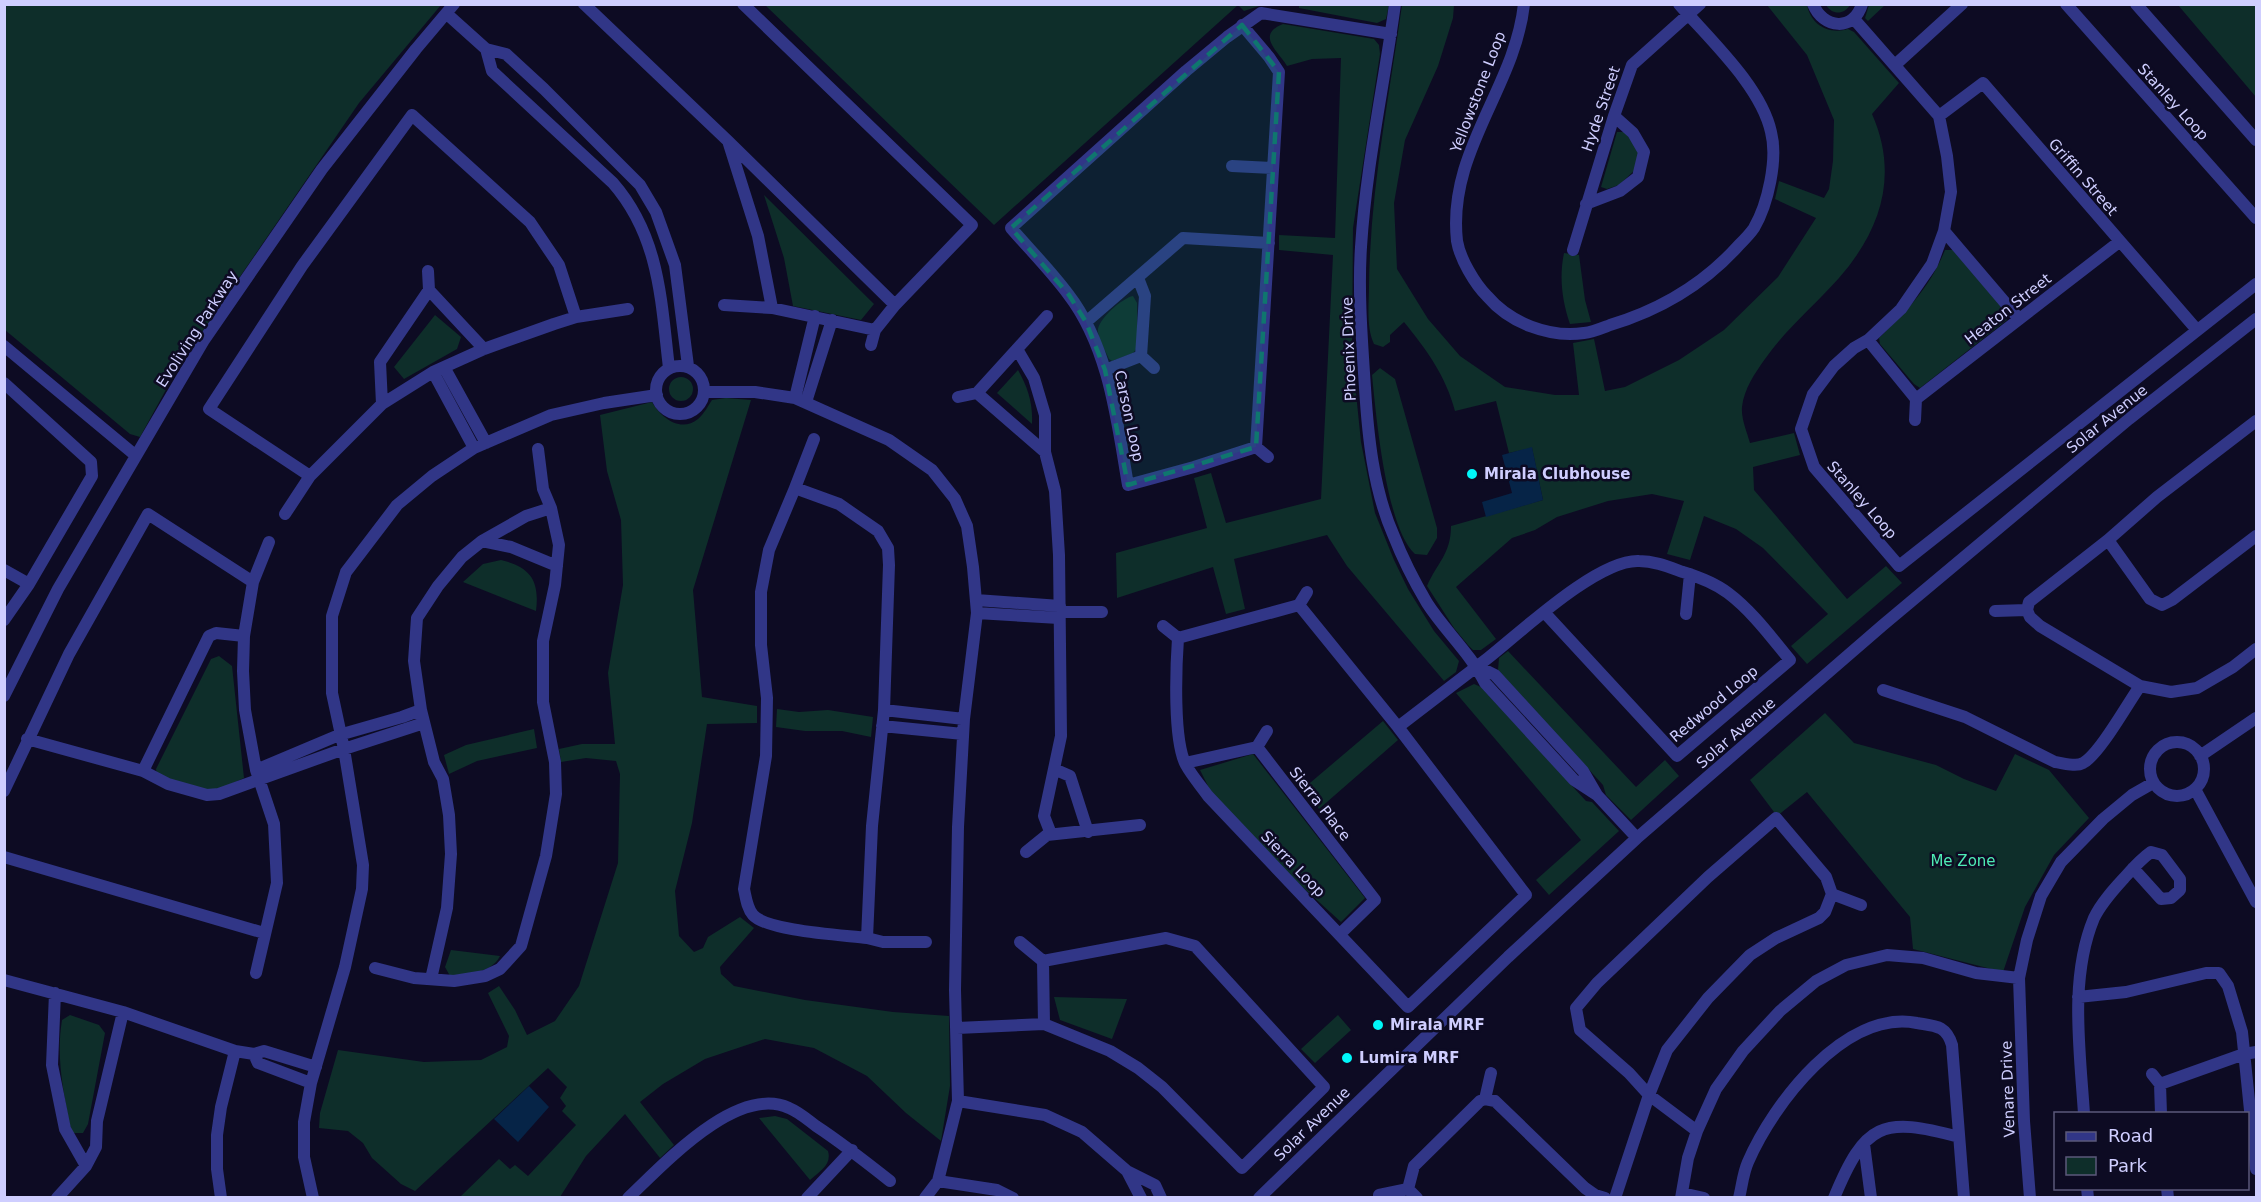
<svg xmlns="http://www.w3.org/2000/svg" width="2261" height="1202" font-family="'DejaVu Sans',sans-serif">
<rect width="100%" height="100%" fill="#0d0b23"/>
<path fill="#0e2e2a" d="M1299,4L1389,5L1386,19L1377,23L1299,8Z
M4,5H441L359,103L180,364L140,437L130,434L5,330Z
M765,5H1262L1244,11L1238,5L994,225Z
M1402,5H1454L1453,18L1438,66L1405,140L1394,203L1397,269L1428,319L1460,356L1505,387L1555,395H1579L1573,343L1594,339L1605,391L1625,387L1679,360L1724,330L1778,277L1816,218L1775,199L1779,181L1824,198L1829,189L1833,161L1834,120L1807,55L1767,5H1807C1811,25 1829,35 1848,29L1854,32L1899,83L1872,114C1899,175 1881,230 1839,278C1815,305 1786,329 1765,359C1755,373 1744,389 1742,407C1741,419 1747,432 1750,443L1794,433L1800,455L1753,467L1754,490L1847,599L1886,566L1902,583L1807,664L1791,646L1828,614L1763,548L1736,529L1704,516L1690,560L1667,554L1684,501L1652,494L1608,501L1557,517L1535,530L1512,538L1456,587L1496,639L1481,650H1473L1468,645L1454,628L1427,586C1437,563 1451,554 1451,526L1543,500L1532,448L1509,453L1496,401L1455,411C1446,376 1426,349 1404,322L1390,335V342L1383,347L1374,344C1366,327 1369,305 1369,286C1370,191 1389,98 1402,5Z
M1826,5H1850C1844,15 1832,15 1826,5Z
M1869,5H1885L1868,21L1865,18Z
M2178,5H2256V97Z
M1283,24L1374,39L1379,45L1380,54L1353,228L1352,354L1361,442L1375,513L1394,560L1408,589L1434,631L1459,661L1456,672L1444,681L1347,566L1327,535L1234,559L1245,609L1226,614L1213,567L1117,598L1116,553L1207,528L1194,478L1211,473L1226,523L1321,499L1333,255L1279,250V235L1335,238L1341,58L1312,59L1287,66C1279,52 1255,35 1283,24Z
M1617,132H1625L1639,152L1638,167L1619,185L1607,189L1601,187Z
M764,195L874,304L861,320L793,306L784,258Z
M1945,250H1953L2006,312L2007,320L1920,388L1914,384L1880,344L1879,338C1907,311 1930,287 1945,250Z
M1564,253L1579,255L1585,300L1591,322L1570,324C1562,301 1559,277 1564,253Z
M1133,296L1137,303V348L1133,353L1112,361L1109,359C1106,351 1099,341 1098,332C1096,321 1122,298 1133,296Z
M435,315L461,337L457,349L404,379L394,367Z
M1380,368L1395,379L1437,528V538L1427,555L1415,554C1386,528 1376,415 1372,375Z
M1018,370C1028,388 1033,403 1032,424L997,393Z
M669 389a12 12 0 1 1 24 0a12 12 0 1 1-24 0Z
M726,398L751,400L693,590L702,697L757,706V723L707,724L692,823L675,891L679,936L694,952L703,948L708,937L740,917L754,928L720,967L721,974L734,986L805,1000L893,1012L949,1016L950,1086L941,1141L906,1113L867,1076L814,1048L765,1039L705,1059L663,1084L640,1102L674,1145L660,1158L625,1114L586,1156L560,1197H460L499,1159L510,1169L515,1165L528,1176L576,1125L562,1111L566,1106L560,1098L567,1087L548,1068L415,1191L401,1184L372,1158L363,1143L348,1131L319,1128L320,1113L338,1050L424,1062L481,1060L507,1047L509,1036L488,993L499,986L515,1010L527,1035L555,1021L579,986L618,863L620,774L616,761L586,758L561,762L559,749L582,744H615L608,673L623,585L621,520L607,471L600,415L652,402C661,418 681,433 698,419C704,414 708,406 712,400Z
M501,560C530,567 540,580 536,611L463,582L483,564Z
M1508,651L1636,787L1665,760L1679,776L1631,820L1606,795L1603,785L1498,670L1499,658Z
M219,656L232,666L244,778L209,794L157,775L156,769L211,659Z
M1474,684L1481,687L1586,801L1592,802L1619,831L1549,895L1536,880L1581,840L1456,693Z
M777,709L799,712L828,710L873,717L871,737L842,731H805L776,727Z
M1825,713L1854,743L1936,765L1964,779L1996,791L2015,754L2049,770L2089,818L2054,855L2025,907L2003,972L1913,949L1910,917L1807,792L1777,816L1750,780Z
M1383,721L1398,740L1319,809L1304,788Z
M534,729L537,748L477,761L449,774L444,755L466,745Z
M1253,754L1365,898L1341,922L1275,862L1212,794L1200,770Z
M451,950L500,956C491,974 468,973 450,976L445,967Z
M1054,997L1127,999L1112,1039L1060,1020Z
M70,1015L99,1025L105,1033L88,1124L83,1133H73L70,1126C63,1090 56,1056 62,1020Z
M1338,1015L1351,1030L1315,1063L1301,1049Z
M775,1116L787,1119L828,1151C832,1165 820,1171 810,1180L759,1118Z"/>
<path fill="#062447" d="M1532,447L1543,500L1486,517L1482,502L1512,493L1502,455Z
M529,1086L549,1107L518,1142L494,1119Z"/>
<g fill="none" stroke-linecap="round" stroke-linejoin="round">
<path stroke="#313687" stroke-width="12" d="M584,4L728,141L895,305
M743,4L972,225L895,305L875,330L871,345
M1395,4C1384,85 1366,166 1361,247C1358,293 1362,341 1365,388C1368,436 1373,488 1393,534C1402,557 1414,581 1427,603C1445,631 1471,654 1485,683L1574,780L1597,795
M1524,4C1515,88 1447,151 1457,241C1460,259 1475,284 1487,296C1510,323 1549,338 1584,333C1593,332 1602,328 1610,325C1660,310 1705,283 1739,245C1744,240 1750,234 1754,228C1768,204 1778,159 1771,132C1761,86 1709,39 1679,4
M1813,4C1823,29 1854,32 1862,4
M2066,4L2256,218
M2136,4L2256,140
M447,14L486,49L506,54L544,89L640,185L656,212L675,265L688,366
M1854,19L1939,116L1947,156L1951,192L1944,231L1932,264L1901,309L1868,340L1854,348L1834,366L1813,394L1801,429L1814,467L1899,566L2256,284
M1242,25L1269,57L1279,72L1256,447
M486,49L492,71L613,183C660,237 661,301 669,368
M1895,65L1962,4
M1939,116L1983,83L2197,330
M729,144L758,236L772,308
M1232,166L1273,168
M1586,204L1620,191L1638,177L1644,152L1633,133L1614,116
M1944,231L2019,319
M1573,250L1614,116L1632,65L1700,4
M428,271L429,290
M724,305L772,308L875,330
M1086,322L1183,238L1269,243
M1868,340L1916,399L1915,420
M4,346L135,455
M1017,349L1034,378L1045,415V452
M1141,356L1154,368
M656 390a24 24 0 1 1 48 0a24 24 0 1 1-48 0Z
M444,367L486,443
M1105,370L1141,356L1145,296L1138,278
M433,372L474,448
M4,383L91,462L92,476L29,584L4,570
M704,392H755L795,398L889,440L932,470L955,499L967,526L973,567L977,613L964,719L958,827L955,990L958,1101L938,1181L925,1198
M977,393L1045,452L1055,491L1059,555L1061,736L1044,816L1051,834
M958,397L977,393L1047,316
M795,398L815,316
M1916,399L2119,242
M806,402L832,320
M382,404L380,362L429,290L484,349
M2256,421L2157,497L2108,540L2029,602L2027,610L2030,617L2040,626L2140,686L2171,692L2197,688L2233,667L2256,649
M1256,447L1194,467L1128,485C1117,421 1109,347 1068,294C1051,271 1030,250 1011,228L1186,71L1227,37L1261,13L1391,34
M1256,447L1268,457
M310,476L209,409L302,266L412,115L530,222L559,265L576,317
M795,488L839,504L878,531L888,548L889,565L884,710L872,826L867,938C843,935 767,931 753,915C747,908 746,898 744,889L766,756L767,698L761,645V592L769,550Z
M795,488L814,439
M285,514L310,476L382,404L433,372L484,349L554,324L576,317L628,309
M2108,540L2150,599L2162,605L2172,600L2256,536
M482,541L511,547L557,566
M976,600L1060,606
M1299,605L1398,727L1526,895L1408,1007L1208,796C1201,786 1192,776 1186,765C1173,741 1176,667 1178,638Z
M1299,605L1307,592
M1995,611L2027,610
M1060,612H1102
M977,613L1059,618
M1686,614L1690,574
M4,620L29,584
M1163,626L1178,638
M1477,666L1495,675L1583,771L1597,795L1637,838
M1883,690L1965,717L2055,762C2063,763 2076,767 2083,763C2099,755 2128,703 2140,686
M4,696L58,589L204,340L322,169L416,49L454,4
M884,710L964,719
M882,726L963,734
M1398,727C1428,704 1458,681 1488,658C1521,632 1598,559 1639,561C1655,561 1669,567 1683,572C1699,577 1715,583 1728,593C1752,611 1771,637 1790,660L1677,756L1544,612
M27,739L143,771L168,784L207,795L219,794L344,749L424,723
M2150 769a27 27 0 1 1 54 0a27 27 0 1 1-54 0Z
M1257,747L1267,731
M2200,756L2256,718
M1185,763L1257,747L1375,900L1340,934
M1054,769L1070,776L1088,832
M256,770L339,735L402,717L421,710
M143,771L209,636L216,633L244,636
M2195,789L2256,902
M4,791L69,654L148,514L253,582
M1026,852L1047,835L1140,825
M4,857L264,933
M1832,894L1861,905
M867,938L883,942H926
M1043,961L1044,1024
M375,968L414,978L454,981L485,976L500,969L521,946L546,856L556,794L555,762L543,702V641L555,585L559,545L551,508L543,489L538,449
M256,973L277,883L274,824L256,770L245,710L243,671L244,636L253,582L269,542
M431,979L447,908L451,854L449,815L443,779L434,762L421,710L414,661L417,618L438,586L462,557L482,541L526,516L551,508
M4,980L123,1012L235,1051L254,1054L264,1051L316,1067
M55,993L52,1065L65,1129L86,1166
M2078,997L2126,992L2206,973H2219L2228,986L2242,1032L2256,1169
M957,1028L1044,1024L1110,1051L1138,1068L1162,1087L1242,1168L1324,1087L1195,946L1166,938L1043,961L1020,942
M254,1054L258,1063L311,1083
M2152,1074L2160,1084
M2160,1084L2244,1054L2256,1052
M2160,1084L2161,1114
M1485,1099L1491,1073
M958,1101L1045,1115L1082,1132L1127,1171L1141,1198
M2084,1114C2080,1050 2069,978 2094,918C2101,903 2114,889 2125,877C2133,868 2141,859 2151,852L2162,855L2180,879V890L2171,898L2161,899L2133,868
M1864,1144L1871,1198
M1127,1171L1155,1185L1161,1198
M938,1181L997,1190L1013,1198
M2087,1188L2088,1198
M2167,1188L2168,1198
M1408,1189L1414,1166L1480,1101L1485,1099L1495,1101L1585,1188L1595,1195L1605,1198
M1408,1189L1417,1198
M1682,1193L1704,1198
M1379,1195L1408,1189
M57,1198L86,1166L96,1147L97,1121L123,1012
M221,1198L217,1169V1135L221,1107L235,1051
M313,1198L304,1157V1122L311,1083L345,967L362,889L363,865L344,749L332,693V616L346,572L397,505L432,476L474,448L551,415L604,403L657,395
M628,1198C664,1164 737,1084 789,1108C799,1112 808,1120 816,1126C842,1143 866,1162 890,1181
M807,1198L852,1150
M1259,1198L1508,957L1637,838L1883,625L2129,419L2256,319
M1615,1198L1649,1095L1667,1050L1708,998L1750,955L1776,938L1819,918L1825,912L1832,894L1826,877L1776,818L1708,877L1597,983L1576,1008L1580,1030L1629,1073L1649,1095L1697,1131
M1681,1198L1688,1158L1697,1131L1716,1089L1743,1051L1780,1011L1816,981L1846,965L1887,955L1923,958L1976,973L2019,978
M1739,1198C1742,1186 1743,1173 1748,1162C1773,1104 1845,1009 1917,1023C1935,1026 1946,1025 1952,1045L1964,1198
M1834,1198C1865,1123 1882,1116 1959,1137
M2030,1198L2024,1121L2019,978L2027,940L2041,896L2061,862L2103,819L2132,795L2153,783"/>
</g>
<path fill="#0f766e" fill-opacity="0.2" stroke="#0f766e" stroke-width="4.5" stroke-dasharray="12 8" stroke-linejoin="round" d="M1242,25L1279,72L1256,447L1128,485L1105,370L1086,322L1069,295L1011,228Z"/>
<g fill="#00f7f9" stroke="#0d0b23" stroke-width="2">
<circle cx="1472" cy="474" r="6"/>
<circle cx="1378" cy="1025" r="6"/>
<circle cx="1347" cy="1058" r="6"/>
</g>
<g text-anchor="middle" dominant-baseline="central" stroke-width="5" stroke-linejoin="round" paint-order="stroke">
<g font-size="15" fill="#cfceff" stroke="#0d0b23">
<text transform="translate(1478 92) rotate(-69)">Yellowstone Loop</text>
<text transform="translate(2173 102) rotate(48)">Stanley Loop</text>
<text transform="translate(1601 109) rotate(-71)">Hyde Street</text>
<text transform="translate(2083 177) rotate(49)">Griffin Street</text>
<text transform="translate(2008 309) rotate(-38)">Heaton Street</text>
<text transform="translate(197 329) rotate(-57)">Evoliving Parkway</text>
<text transform="translate(1349 349) rotate(-92)">Phoenix Drive</text>
<text transform="translate(1129 416) rotate(78)">Carson Loop</text>
<text transform="translate(2107 419) rotate(-39)">Solar Avenue</text>
<text transform="translate(1862 500) rotate(49)">Stanley Loop</text>
<text transform="translate(1714 704) rotate(-40)">Redwood Loop</text>
<text transform="translate(1736 733) rotate(-41)">Solar Avenue</text>
<text transform="translate(1320 804) rotate(52)">Sierra Place</text>
<text transform="translate(1293 864) rotate(46)">Sierra Loop</text>
<text transform="translate(2008 1089) rotate(-92)">Venare Drive</text>
<text transform="translate(1312 1124) rotate(-44)">Solar Avenue</text>
</g>
<g font-size="15" font-weight="bold" fill="#cfceff" stroke="#0d0b23" text-anchor="start">
<text x="1484" y="474">Mirala Clubhouse</text>
<text x="1390" y="1025">Mirala MRF</text>
<text x="1359" y="1058">Lumira MRF</text>
</g>
<g font-size="15" fill="#4eebb5" stroke="#0d0b23">
<text x="1963" y="861">Me Zone</text>
</g>
</g>
<rect width="2261" height="1202" fill="none" stroke="#cfceff" stroke-width="12"/>
<rect x="2054" y="1112" width="195" height="78" fill="#0d0b23" stroke="#5b597b" stroke-width="1.5"/>
<rect x="2066" y="1132" width="30" height="9" fill="#313687" stroke="#5b597b" stroke-width="1.5"/>
<text x="2108" y="1142" font-size="18" fill="#cfceff">Road</text>
<rect x="2066" y="1157" width="30" height="18" fill="#0e2e2a" stroke="#5b597b" stroke-width="1.5"/>
<text x="2108" y="1172" font-size="18" fill="#cfceff">Park</text>
</svg>
